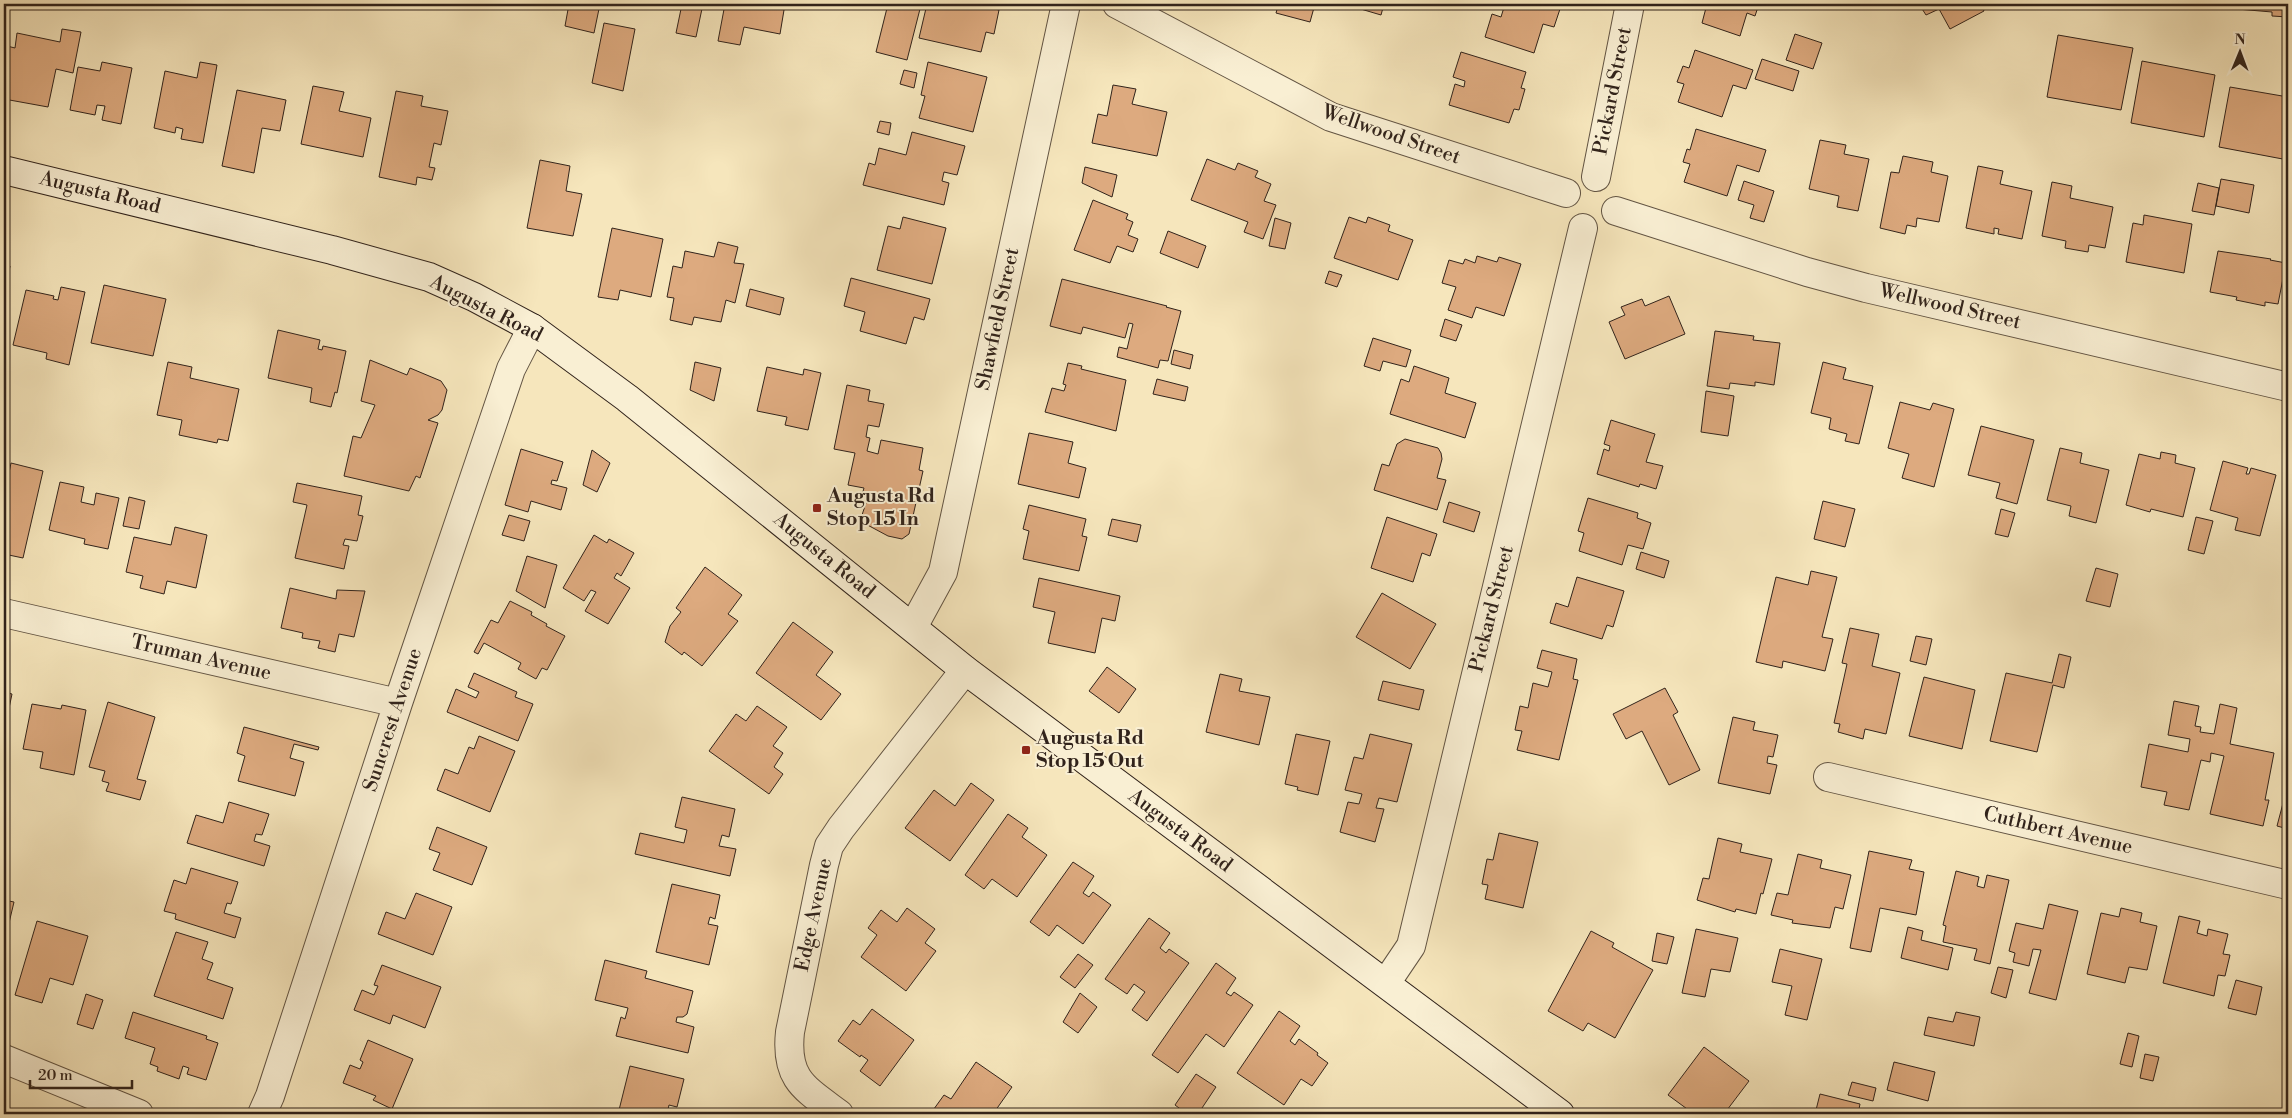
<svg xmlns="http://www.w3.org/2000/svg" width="2292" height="1118" font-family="'Libre Bodoni',serif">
<rect width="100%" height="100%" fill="#f6e6bc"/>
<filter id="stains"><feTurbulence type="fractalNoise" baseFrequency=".004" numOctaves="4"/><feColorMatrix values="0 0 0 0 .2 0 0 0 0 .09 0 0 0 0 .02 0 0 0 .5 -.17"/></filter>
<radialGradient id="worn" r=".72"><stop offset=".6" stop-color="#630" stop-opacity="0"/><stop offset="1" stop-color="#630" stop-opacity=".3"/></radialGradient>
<path fill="#ddaa7f" stroke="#31231b" d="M569,4H600L594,33L565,26Z
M653,4H703L696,37L676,33L681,9Z
M725,4H785L780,34L744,27L740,45L718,41Z
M888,4L921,5L907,60L876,52Z
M927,4H973L999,10L994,34L986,32L981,52L919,38Z
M1315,4L1310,22L1276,13L1278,6L1272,5Z
M1355,4H1384L1381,15L1354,7Z
M1505,4H1555L1561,6L1554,27L1543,24L1534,53L1485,37L1492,14L1501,17Z
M1707,4H1759L1755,16L1747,13L1740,36L1702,23Z
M1919,4H1981L1984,11L1950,29L1939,9L1926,15Z
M2237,4H2288V17L2272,16V12L2237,9Z
M604,23L635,29L623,91L592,83Z
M62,29L81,32L73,73L56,69L48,107L4,99L7,84L4,83V63L7,46L15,48L17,33L60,42Z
M1795,34L1822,43L1813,69L1786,60Z
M2058,35L2133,48L2121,110L2047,97Z
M1695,50L1753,70L1746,89L1733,85L1722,117L1678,102L1684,84L1677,82L1683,66L1689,68Z
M1461,52L1526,72L1521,88L1525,89L1519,110L1514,109L1509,123L1449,105L1455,84L1464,87L1465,81L1453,77Z
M1762,59L1799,71L1793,91L1755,79Z
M2142,61L2215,75L2204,137L2131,123Z
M102,62L132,68L121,124L102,120L105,106L97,105L95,115L70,110L78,67L100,71Z
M200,62L217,65L203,143L181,139L183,129L176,127L175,133L154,128L165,71L197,78Z
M928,62L987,77L973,132L919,118L925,96L921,95Z
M904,70L917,73L914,88L900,84Z
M1113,85L1136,89L1132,104L1167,112L1157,156L1092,143L1098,114L1107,116Z
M313,86L344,92L339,111L371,118L363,157L301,144Z
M2230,87L2288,97V160L2219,147Z
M237,90L286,100L280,131L262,128L254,173L222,166Z
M396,91L423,96L421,106L448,111L441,145L434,143L429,167L435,168L432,180L417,177L416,185L379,177Z
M880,121L891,123L889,135L877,132Z
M1696,129L1766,150L1759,172L1737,165L1727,196L1684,182L1690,164L1683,162L1687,149L1690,150Z
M912,132L965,146L957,175L944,172L942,181L949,183L944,205L863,185L869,163L875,165L879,148L906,155Z
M1820,140L1846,145L1844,154L1869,159L1858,211L1837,207L1839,196L1809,189Z
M1903,156L1933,162L1931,172L1948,176L1939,222L1917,218L1916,227L1907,225L1905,234L1880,228L1891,172L1899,173Z
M1207,159L1235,170L1238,163L1258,171L1255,177L1271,184L1264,201L1276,205L1263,239L1244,232L1248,222L1191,200Z
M540,160L570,166L566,191L582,194L573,236L527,228Z
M1978,166L2003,171L2000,184L2032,191L2022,239L1998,234L1999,229L1994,228V234L1966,228Z
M1085,167L1117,175L1112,197L1082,183Z
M2221,179L2254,185L2249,213L2216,206Z
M1744,181L1774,191L1764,222L1750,218L1754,205L1738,200Z
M2052,182L2072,186L2070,198L2113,207L2105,248L2089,245L2088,252L2065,248L2066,241L2042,236Z
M2198,183L2219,188L2214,215L2192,211Z
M1093,200L1128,214L1126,219L1133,222L1128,235L1138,239L1133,252L1117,246L1110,263L1074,250Z
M2144,215L2192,224L2184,273L2126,262L2133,223L2143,225Z
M903,217L946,228L932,284L877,270L888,226L900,229Z
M1349,217L1366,223L1368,217L1390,225L1388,231L1413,240L1398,280L1334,258Z
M1275,218L1291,223L1285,249L1269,246Z
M612,228L663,239L651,297L620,290L618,300L598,297Z
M1168,231L1206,246L1198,268L1160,253Z
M718,242L738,247L734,263L744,264L735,303L726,300L721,322L694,317L692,325L670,320L674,298L667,297L673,266L682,268L685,251L714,257Z
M2218,251L2271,259L2270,260L2286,263L2278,304L2265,302V306L2236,300L2237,297L2210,292Z
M1477,256L1497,262L1499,257L1521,264L1504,316L1476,307L1472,318L1448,310L1456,287L1442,283L1449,260L1463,264L1465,259L1475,263Z
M4,264L10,266L5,293L4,292Z
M1329,271L1342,275L1337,287L1325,283Z
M851,278L930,299L924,320L914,317L906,344L860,331L865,312L844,306Z
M1062,279L1167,306L1166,307L1181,311L1168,361L1160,360L1158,368L1117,357L1119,347L1127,349L1133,324L1129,323L1125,338L1083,327L1081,334L1050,326Z
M104,285L166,299L153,356L91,343Z
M61,287L85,292L69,365L46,359L47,353L13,345L26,290L54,296L53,299L58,300Z
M750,289L784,298L780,315L746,306Z
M1669,296L1685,334L1625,359L1609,322L1625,315L1621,307L1642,299L1645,306Z
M4,298H7L4,314Z
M1445,319L1462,325L1456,341L1440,336Z
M278,330L320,340L318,349L322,350L323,346L346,351L337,393L335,392L331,407L310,402L312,388L268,378Z
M1715,331L1754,336L1753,340L1780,343L1774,385L1755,382V386L1730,383L1729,389L1707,386Z
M1373,338L1411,350L1406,367L1383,361L1380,371L1364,366Z
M1174,350L1193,355L1190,369L1171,364Z
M370,360L407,375L410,368L441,381L447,390L442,410L438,415L428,420L438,423L420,478L416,476L409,491L344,476L353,436L361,438L375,405L361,401Z
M168,362L192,367L190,378L239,389L228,441L218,439L217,443L179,435L182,420L157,415Z
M695,362L721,368L714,401L690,390Z
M1823,362L1846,368L1843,379L1873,386L1859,444L1845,441L1847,434L1829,429L1831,418L1811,413Z
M1068,363L1082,366L1081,369L1126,380L1116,431L1045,412L1052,388L1064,391L1066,385L1063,384Z
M1414,366L1449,378L1445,393L1476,403L1465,438L1390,414L1401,379L1409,382Z
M767,367L803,375L804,369L821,373L808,430L785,425L787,417L757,411Z
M1157,379L1188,387L1185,401L1153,394Z
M847,385L870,390L868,401L884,404L879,427L868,425L866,437L870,438L867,451L878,454L881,440L923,448L919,470L923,471L909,534L902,539L888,536L860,521L868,497L862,495L864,488L848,485L855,453L834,449Z
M1706,391L1734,396L1728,436L1701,432Z
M1900,402L1930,410L1933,403L1954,409L1934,487L1902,478L1909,454L1888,448Z
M1611,420L1655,434L1646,462L1663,466L1656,489L1640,484L1639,487L1597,474L1604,449L1609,451L1610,446L1604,444Z
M1981,426L2034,440L2017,504L1996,498L2000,483L1968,475Z
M1029,433L1073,442L1068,463L1086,468L1079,498L1018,484Z
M1405,439L1438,448L1441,453L1442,459L1437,478L1446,480L1437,510L1374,490L1382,464L1389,466L1397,444Z
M2060,448L2082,453L2080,463L2109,470L2096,523L2069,516L2071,506L2047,500Z
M521,449L563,462L557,481L552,480L551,484L567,488L561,510L531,501L528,512L505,505Z
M592,450L610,463L597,492L583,485Z
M2161,452L2176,455L2175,463L2195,468L2183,517L2151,509L2150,512L2126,505L2139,454L2160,459Z
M2223,461L2248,468L2246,474H2249L2251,468L2276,475L2260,536L2235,530L2238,518L2210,510Z
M11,463L43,471L23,558L4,554V472L9,473Z
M60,482L84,487L81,502L94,505L96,493L119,498L108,549L84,544L85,539L49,530Z
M297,483L362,496L358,515L363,516L357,541L345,539L343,545L349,546L344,569L295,558L307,505L293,502Z
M129,497L145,501L139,529L123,526Z
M1588,498L1638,513L1637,518L1651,523L1643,549L1628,545L1622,565L1579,551L1584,533L1578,531Z
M1823,501L1855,509L1845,547L1814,539Z
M1449,502L1480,512L1474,532L1443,522Z
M1029,505L1086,519L1082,536L1087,537L1079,571L1023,559L1029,531L1023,529Z
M2001,509L2015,513L2008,537L1995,534Z
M509,515L530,521L524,541L502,535Z
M1387,517L1437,534L1430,556L1422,553L1413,582L1371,568Z
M2196,517L2213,521L2204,554L2188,550Z
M1112,519L1141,525L1137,542L1108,535Z
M175,527L207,535L196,588L167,581L164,594L140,588L143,576L126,572L134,537L171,545Z
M594,535L607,543L609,539L634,553L621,576L617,573L614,578L630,588L608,624L585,611L596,592L591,590L584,601L563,588Z
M1641,552L1669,561L1664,578L1636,569Z
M527,556L557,565L545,608L516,591Z
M705,567L742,595L728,614L738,621L702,666L684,652L682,655L665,642L670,626L681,612L676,608Z
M2096,568L2118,574L2110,607L2086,601Z
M1811,571L1837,577L1822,637L1833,639L1825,671L1783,661L1782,668L1756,662L1776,577L1808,585Z
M1577,577L1624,591L1613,627L1607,625L1602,639L1550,623L1556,603L1568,607Z
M1039,578L1120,596L1115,621L1102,618L1095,653L1048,643L1055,612L1033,607Z
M290,588L336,599L337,590L365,591L354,637L339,634L335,652L318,648L320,641L302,638L303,633L281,628Z
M1382,593L1436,624L1410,669L1356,637Z
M510,601L532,612L531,615L547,624L546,626L565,636L547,670L542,668L536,679L518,669L521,663L484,643L478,654L474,652L491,620L498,623Z
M793,622L833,652L816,675L841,694L821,720L756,673Z
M1850,628L1879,634L1872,666L1900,673L1886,734L1865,729L1863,739L1838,732L1840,724L1834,723L1847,664L1842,663Z
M1916,636L1932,639L1926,665L1910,661Z
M1542,650L1577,659L1573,679L1578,680L1559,760L1517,750L1522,731L1515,730L1520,706L1528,708L1533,683L1548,687L1552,672L1537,668Z
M2059,654L2071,657L2064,688L2053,685L2037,752L1990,741L2006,673L2052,683Z
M1107,667L1136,689L1119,713L1089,691Z
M474,673L517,692L515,697L533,704L518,741L447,712L456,689L476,698L479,692L468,687Z
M1220,674L1242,679L1239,691L1270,697L1259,745L1206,732Z
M1924,677L1975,690L1962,749L1909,736Z
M1383,681L1424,690L1419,710L1378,700Z
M1665,688L1678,712L1673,715L1700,770L1669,785L1642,731L1626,739L1613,714Z
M4,692L12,694L4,732Z
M2174,701L2199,706L2195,726L2201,727L2200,732L2214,734L2220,704L2237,708L2230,744L2274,753L2265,800H2269L2263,826L2210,814L2224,756L2211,753L2210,762L2201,760L2189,810L2164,805L2167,792L2141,787L2149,744L2188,752L2190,739L2168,735Z
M108,702L155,717L137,779L146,781L140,800L106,791L109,783L102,781L105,771L89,767Z
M32,704L61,709L62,705L86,710L74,775L40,768L43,752L23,749Z
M757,706L787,727L773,746L783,753L774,767L783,774L769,794L709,751L736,714L746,721Z
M1733,717L1755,722L1753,730L1778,735L1773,757L1768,756L1767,763L1777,765L1770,794L1718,783Z
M244,727L319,747L318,750L294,744L290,758L304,762L295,796L238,781L245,756L237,753Z
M1296,734L1330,741L1318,795L1297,790L1298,787L1285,784Z
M1370,734L1412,744L1397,802L1379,798L1376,808L1384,809L1375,842L1340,832L1348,802L1359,804L1362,794L1345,790L1354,757L1363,759Z
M479,736L515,751L490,812L437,790L445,769L458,774L469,747L474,749Z
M971,783L994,800L950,861L905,828L934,790L955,806Z
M2287,788L2288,789V829L2277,826Z
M682,797L735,809L729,837L722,835L719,846L736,849L730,876L635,854L640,833L684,843L687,830L675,827Z
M229,802L269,814L262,835L256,834L254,841L270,846L264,866L187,843L196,815L223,823Z
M1008,814L1028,828L1022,837L1047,855L1017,897L992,879L984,889L965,875Z
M437,827L487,847L472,885L433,870L440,853L429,849Z
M1499,833L1538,842L1523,908L1485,899L1488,885L1482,884L1487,859L1493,860Z
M1718,838L1742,844L1740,852L1772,859L1763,894L1761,893L1756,914L1736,909L1735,912L1697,900L1703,878L1709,879Z
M1869,851L1912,860L1909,869L1924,872L1916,915L1880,908L1871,952L1850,948Z
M1798,854L1822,860L1820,868L1851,875L1843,909L1835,907L1830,928L1792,923L1793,920L1771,915L1777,893L1788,895Z
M1073,862L1094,876L1083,893L1089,897L1093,892L1111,905L1083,944L1057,925L1049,936L1030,922Z
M191,868L238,882L231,904L227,903L224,913L241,918L235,938L175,919L176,914L164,911L174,880L186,884Z
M1956,871L1979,877L1977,886L1984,888L1987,875L2009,880L1990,964L1974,960L1977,949L1943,942L1946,926L1943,925Z
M672,884L720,895L715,919L710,917L708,924L718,926L709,965L656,952Z
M416,893L452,907L433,955L378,934L386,912L405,919Z
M4,900L14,902L4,944Z
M2049,904L2078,911L2056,1000L2029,993L2041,950L2033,949L2029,966L2013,962L2015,953L2009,951L2016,923L2043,929Z
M907,908L935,929L925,943L936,951L906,991L861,957L877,935L868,928L881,910L897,922Z
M2121,908L2142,913L2140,922L2157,926L2147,970L2129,967L2125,983L2087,974L2101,913L2119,917Z
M2179,916L2200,921L2197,933L2207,936L2208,929L2228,934L2223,954L2230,955L2225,976L2218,975L2214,996L2163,983Z
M1149,918L1170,933L1160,948L1166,953L1169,949L1189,963L1147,1021L1132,1010L1145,992L1134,984L1127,994L1105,979Z
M37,921L88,936L73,985L50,978L42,1003L15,995Z
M1908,927L1923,931L1921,940L1953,948L1948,970L1901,958Z
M1696,929L1738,938L1730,972L1711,969L1705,997L1682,993Z
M1591,931L1614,943L1612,947L1653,970L1615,1038L1588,1023L1583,1031L1548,1011Z
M176,932L208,942L202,959L213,963L207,979L233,988L223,1019L154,996Z
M1657,933L1674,937L1667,964L1652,961Z
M1780,949L1822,959L1807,1020L1785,1015L1792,986L1772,982Z
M1078,954L1093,965L1075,988L1060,977Z
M605,960L647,971L645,978L693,991L687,1014L683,1017H677L676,1022L694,1027L688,1053L616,1036L621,1017L625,1019L628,1008L595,1000Z
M1216,963L1236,978L1226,993L1231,996L1234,992L1253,1005L1224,1047L1206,1034L1178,1073L1152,1055Z
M382,965L441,987L425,1028L393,1015L390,1024L354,1010L362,990L374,995L378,986L374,985Z
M1998,967L2013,970L2006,998L1991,993Z
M2236,980L2262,987L2256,1015L2228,1008Z
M1080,993L1097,1007L1078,1033L1063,1022Z
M86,994L103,1000L93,1029L77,1024Z
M872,1009L914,1040L880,1086L860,1071L868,1060L861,1055L860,1057L838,1041L853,1020L860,1025Z
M1279,1011L1300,1026L1290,1041L1295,1045L1299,1039L1318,1053L1317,1055L1328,1063L1312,1086L1301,1079L1284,1105L1237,1073Z
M133,1012L207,1036L206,1039L218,1043L206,1080L187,1074L189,1068L183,1066L179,1079L157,1071L158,1067L150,1064L155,1048L125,1038Z
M1956,1012L1980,1017L1974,1046L1924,1035L1928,1017L1953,1022Z
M2128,1033L2139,1036L2132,1067L2120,1064Z
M368,1040L413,1059L392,1109L373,1100L376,1096L343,1083L350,1065L360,1069L363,1062L360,1060Z
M1704,1047L1749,1081L1724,1114H1694L1668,1095Z
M2145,1054L2159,1057L2153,1081L2140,1078Z
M976,1062L1012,1087L993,1114L931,1113L944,1095L951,1099Z
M1894,1062L1935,1072L1928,1101L1887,1090Z
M630,1066L684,1079L677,1107L669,1105L667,1114H618Z
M1196,1074L1216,1087L1198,1114H1187L1175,1105Z
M1852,1082L1876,1088L1873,1101L1848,1095Z
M2288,1086V1106L2284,1105Z
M1820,1094L1860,1104L1858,1114H1815Z"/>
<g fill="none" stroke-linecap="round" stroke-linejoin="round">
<g stroke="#625443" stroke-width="30">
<path id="minor" d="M1117,4L1331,117L1566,193
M1596,177L1630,4
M1616,211L1807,272L1866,288L2288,387
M4,613L398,703
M913,627L943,572L1066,4
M1828,777L2288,885
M1386,983L1411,946L1583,228
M4,1059L139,1114
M262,1114L270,1096L398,703L511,369L532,328
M839,1114C804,1088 785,1079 790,1032L824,865L829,846L841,828L965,670"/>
</g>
<g stroke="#31231b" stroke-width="30">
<path id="secondary" d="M4,170L332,250L429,277L474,297L532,328L627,398L965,670L1560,1114"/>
</g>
<use href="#minor" stroke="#f9efd3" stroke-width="28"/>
<use href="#secondary" stroke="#f9efd3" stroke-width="28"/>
</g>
<g fill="#8f2418" stroke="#f9efd3" stroke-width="2">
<rect x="812" y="503" width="10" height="10" rx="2.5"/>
<rect x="1021" y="745" width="10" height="10" rx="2.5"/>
</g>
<g text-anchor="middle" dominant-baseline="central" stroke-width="4" stroke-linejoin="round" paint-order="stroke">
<g font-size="20" fill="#31231b" stroke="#f9efd3">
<text transform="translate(1613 91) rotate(-79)">Pickard Street</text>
<text transform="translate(1391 135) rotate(19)">Wellwood Street</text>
<text transform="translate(100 193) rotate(14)">Augusta Road</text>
<text transform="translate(1950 307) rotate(13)">Wellwood Street</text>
<text transform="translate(486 309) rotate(27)">Augusta Road</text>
<text transform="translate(998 319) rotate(-78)">Shawfield Street</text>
<text transform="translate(824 556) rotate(39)">Augusta Road</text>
<text transform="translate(1492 609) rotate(-76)">Pickard Street</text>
<text transform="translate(201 658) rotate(13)">Truman Avenue</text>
<text transform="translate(393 720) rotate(-72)">Suncrest Avenue</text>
<text transform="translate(1180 831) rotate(37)">Augusta Road</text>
<text transform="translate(2058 831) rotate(13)">Cuthbert Avenue</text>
<text transform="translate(814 915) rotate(-78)">Edge Avenue</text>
</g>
<g font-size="20" font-weight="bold" fill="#31231b" stroke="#f9efd3" text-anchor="start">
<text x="827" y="496">Augusta Rd<tspan x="827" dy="23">Stop 15 In</tspan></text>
<text x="1036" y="738">Augusta Rd<tspan x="1036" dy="23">Stop 15 Out</tspan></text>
</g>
</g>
<rect width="2292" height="1118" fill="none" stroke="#f6e6bc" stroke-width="20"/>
<rect x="5" y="5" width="2282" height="1108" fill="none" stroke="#31231b" stroke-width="2.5"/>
<rect x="10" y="10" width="2272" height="1098" fill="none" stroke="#31231b"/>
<g transform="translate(2240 52) rotate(1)" stroke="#f9efd3" stroke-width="4" paint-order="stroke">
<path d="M0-4L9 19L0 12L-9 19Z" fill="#31231b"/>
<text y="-8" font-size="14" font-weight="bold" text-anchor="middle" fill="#31231b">N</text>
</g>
<path d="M30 1080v8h102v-8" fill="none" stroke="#31231b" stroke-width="2.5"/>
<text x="38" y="1080" font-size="15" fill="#31231b" stroke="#f9efd3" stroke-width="4" paint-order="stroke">20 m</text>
<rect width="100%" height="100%" filter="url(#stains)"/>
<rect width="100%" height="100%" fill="url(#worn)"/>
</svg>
